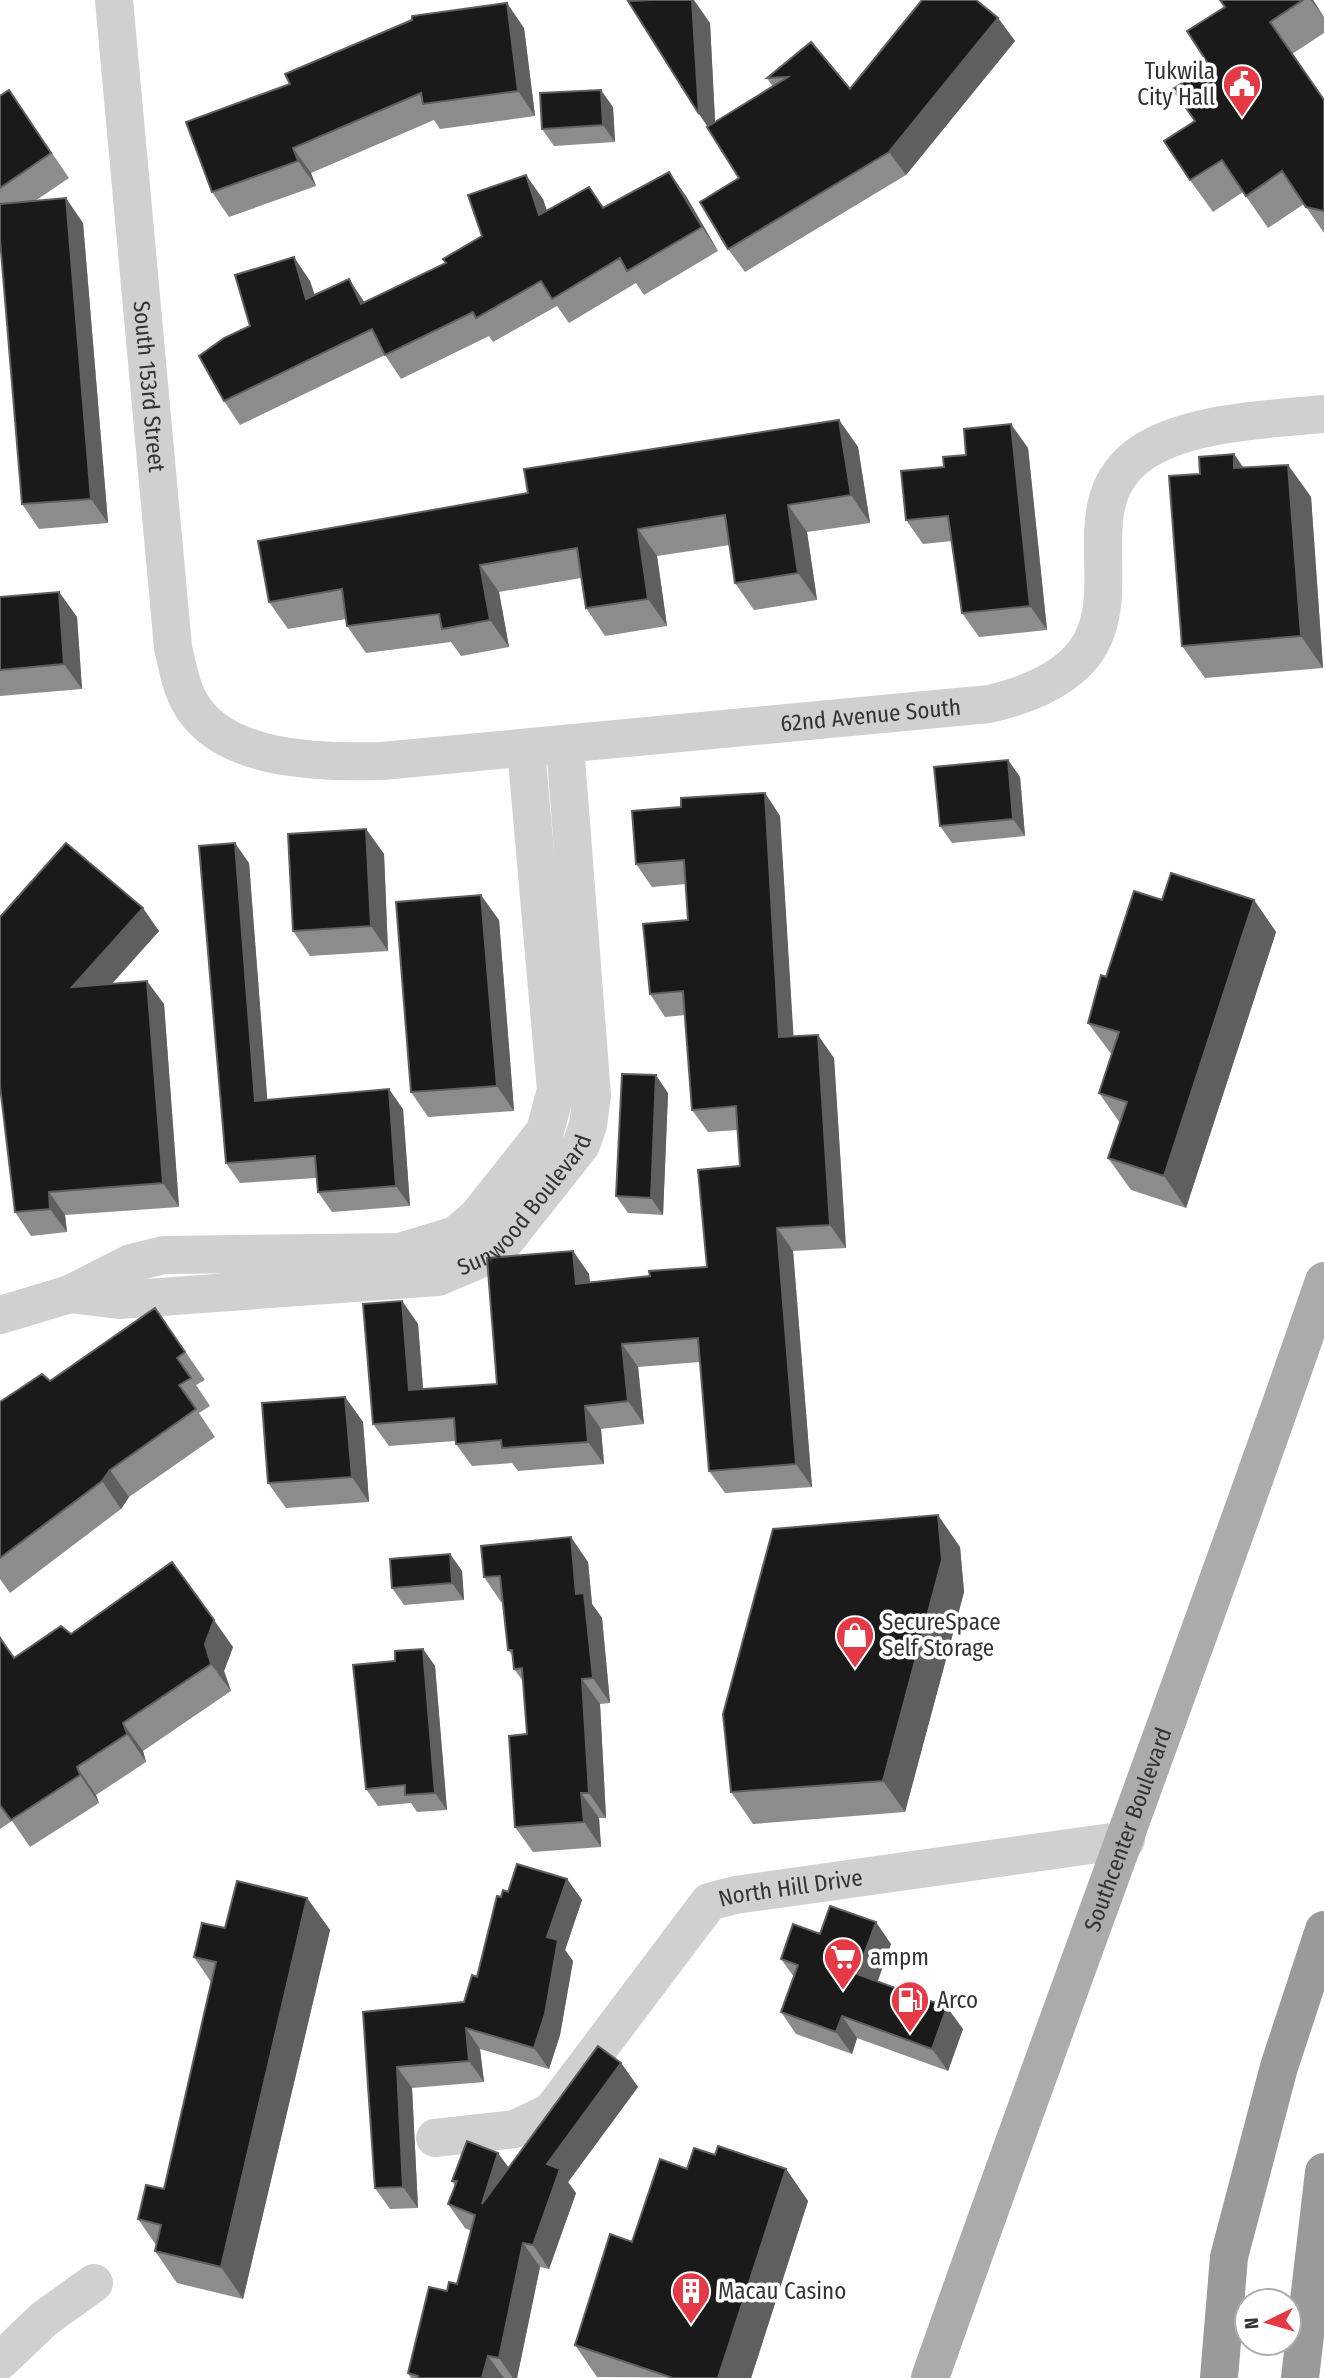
<svg xmlns="http://www.w3.org/2000/svg" width="1324" height="2378" font-family="'Fira Sans Condensed',sans-serif">
<rect width="100%" height="100%" fill="#fff"/>
<g fill="none" stroke-linecap="round" stroke-linejoin="round">
<g stroke="#d0d0d0" stroke-width="38">
<path id="s1" d="M114,0L173,647C177,665 180,683 188,699C220,763 322,762 382,761L989,704C1183,659 1051,527 1135,458C1179,422 1269,419 1324,414"/>
<path id="s2" d="M526,749L556,1090L545,1131L477,1217L456,1235L400,1252L164,1255L131,1263L70,1294L119,1300L438,1277L492,1254L505,1241L581,1145L588,1125L592,1095L565,745"/>
<path d="M0,1315L70,1294"/>
<path id="s3" d="M435,2138L515,2129L551,2112L709,1902L735,1895L1126,1840"/>
<path d="M0,2361L44,2319L94,2283"/>
</g>
<path stroke="#ababab" stroke-width="38" id="s4" d="M930,2378C1059,2011 1197,1648 1324,1281"/>
<path stroke="#9a9a9a" stroke-width="38" d="M1219,2378L1229,2257L1279,2067L1324,1930
M1300,2378L1324,2172"/>
</g>
<path fill="#8c8c8c" d="M1220,0H1313L1324,17V33L1292,54L1324,100V233L1304,204L1268,228L1243,192L1213,212L1190,180L1195,121L1225,7Z
M998,18L1015,41L906,175L745,272L728,249L739,178L708,127L710,23L715,122L773,87L767,78L811,42L850,89Z
M524,28L535,116L440,129L434,120L311,173L316,186L229,217L212,192L186,122Z
M9,90L69,178L35,201L83,223L108,523L39,529L22,504L0,239V96Z
M613,107L615,142L554,146L542,129Z
M669,172L686,196L718,251L644,295L636,283L569,323L557,306L493,342L489,336L401,379L385,355L240,425L224,401L250,326L310,281L315,295L365,302L446,263L543,199L547,211L604,208Z
M839,420L858,447L870,523L807,532L817,600L754,610L735,583L730,545L657,556L667,626L605,636L586,608L581,578L499,592L509,647L461,656L451,642L366,653L347,626L346,619L288,629L269,602L528,493Z
M1028,448L1047,630L979,637L962,613L952,541L923,544L906,520L944,467Z
M1234,454L1243,468L1288,465L1311,497L1323,668L1205,678L1182,646L1200,474Z
M59,592L77,617L82,689L0,696V597Z
M1008,760L1020,777L1025,836L952,843L940,826Z
M765,793L780,816L793,1037L834,1058L846,1248L793,1251L812,1487L725,1493L709,1471L700,1362L638,1367L644,1424L601,1429L604,1464L518,1471L512,1463L472,1466L456,1444L455,1441L389,1446L373,1424L402,1301L418,1324L423,1389L497,1384L573,1251L589,1274L590,1282L650,1276L707,1267L740,1166L738,1130L708,1132L692,1110L685,1015L665,1017L650,994L688,920L686,884L652,887L636,864L681,807Z
M366,829L384,854L388,951L310,956L293,931Z
M249,863L267,1100L403,1109L410,1206L332,1212L318,1192L316,1178L240,1183L226,1163Z
M1162,900H1254L1276,932L1186,1208L1131,1190L1108,1158L1120,1123L1099,1093L1112,1055L1088,1023L1106,977Z
M1,916L159,931L112,984L164,1004L179,1207L65,1215L67,1232L31,1236L15,1212Z
M499,920L514,1111L428,1117L411,1092Z
M668,1093L663,1215L628,1213L616,1196Z
M155,1308L205,1380L196,1385L210,1406L199,1413L215,1437L129,1497L121,1509L10,1593L0,1579V1402L50,1381Z
M345,1397L363,1422L369,1502L286,1508L268,1483Z
M960,1547L964,1592L905,1812L753,1824L731,1792Z
M450,1554L462,1571L464,1600L404,1605L392,1588Z
M588,1562L592,1604L602,1618L610,1703L600,1704L606,1818H599L601,1847L533,1852L515,1827L527,1734L523,1681L514,1669L513,1656L508,1650L503,1602H501L484,1577Z
M71,1634L233,1647L224,1671L231,1691L143,1751L146,1762L96,1795L99,1803L30,1847L12,1821L0,1829V1636L14,1658Z
M423,1649L435,1666L447,1810L417,1812L411,1803L378,1806L366,1789L395,1661Z
M567,1879L582,1900L565,1950L573,1961L560,2035L549,2069L480,2049L484,2082L412,2088L418,2208L390,2209L375,2188L363,2012L464,2002L477,1977L501,1897L508,1892Z
M307,1898L330,1930L243,2299L177,2283L155,2251L156,2245L138,2219L164,2189L211,1982L194,1957L225,1928Z
M820,1934L891,1944L878,1981L963,2029L948,2071L857,2038L852,2054L796,2034L781,2012L794,1977L781,1959Z
M621,2063L638,2087L568,2182L576,2193L549,2269L540,2267L517,2378H411L408,2373L447,2291L457,2284L471,2231L465,2228L448,2204L455,2186L452,2181L509,2167Z
M715,2155L786,2169L808,2201L751,2378L597,2377L575,2345L632,2242L687,2169Z"/>
<path fill="#5f5f5f" d="M692,0H694L710,23L716,139L699,114Z
M1311,0H1313L1324,18Z
M507,3L524,28L535,116L518,91Z
M998,18L1015,41L906,175L889,152Z
M601,90L613,107L615,142L603,125Z
M293,148L311,173L316,186L298,161Z
M669,172L686,196L718,251L702,227Z
M526,175L543,199L556,239L539,215Z
M66,198L83,223L108,523L91,499Z
M294,257L310,281L323,323L306,299Z
M349,279L365,303L361,304Z
M839,420L858,447L870,523L851,495Z
M1011,424L1028,448L1047,630L1030,606Z
M1234,454L1256,486L1234,468Z
M1288,465L1311,497L1323,668L1301,636Z
M788,505L807,532L817,600L798,573Z
M638,529L657,556L667,626L648,599Z
M480,565L499,592L509,647L490,620Z
M59,592L77,617L82,689L64,664Z
M1008,760L1020,777L1025,836L1013,819Z
M765,793L780,816L795,1060L779,1037Z
M366,829L384,854L388,951L371,926Z
M235,843L249,863L269,1121L255,1101Z
M481,895L499,920L514,1111L497,1086Z
M1254,900L1276,932L1186,1208L1164,1176Z
M143,908L159,931L88,1010L72,987Z
M147,981L164,1004L179,1207L163,1183Z
M818,1035L834,1058L846,1248L830,1225Z
M656,1075L668,1093L663,1215L651,1198Z
M389,1089L403,1109L410,1206L396,1186Z
M49,1192L65,1215L67,1232L50,1209Z
M777,1228L793,1251L812,1487L796,1464Z
M573,1251L589,1274L592,1307L576,1284Z
M402,1301L418,1324L425,1413L409,1390Z
M622,1344L638,1367L644,1424L628,1401Z
M345,1397L363,1422L369,1502L352,1477Z
M585,1406L601,1429L604,1464L588,1442Z
M110,1470L129,1497L121,1509L102,1481Z
M938,1515L960,1547L964,1592L905,1812L883,1781Z
M571,1537L588,1562L592,1604L602,1618L610,1703L593,1678L576,1594Z
M450,1554L462,1571L464,1600L452,1583Z
M214,1620L233,1647L224,1671L231,1691L211,1664L205,1644Z
M423,1649L435,1666L447,1810L435,1793Z
M582,1679L600,1704L606,1818L589,1793Z
M123,1723L143,1751L146,1762L127,1734Z
M77,1767L96,1795L99,1803L80,1775Z
M581,1793L599,1818L601,1847L584,1822Z
M567,1879L582,1900L565,1950L573,1961L560,2035L549,2069L534,2048L547,1937Z
M307,1898L330,1930L243,2299L221,2267Z
M876,1922L891,1944L872,1996L857,1974Z
M947,2007L963,2029L948,2071L932,2049Z
M842,2016L857,2038L852,2054L836,2032Z
M466,2028L480,2049L484,2082L469,2061Z
M621,2063L638,2087L568,2182L576,2193L549,2269L533,2245L547,2164Z
M397,2067L412,2088L418,2208L403,2187Z
M498,2153L515,2176L482,2204Z
M786,2169L808,2201L751,2378H718Z
M523,2243L540,2267L517,2378H513L499,2358Z
M488,2356L504,2378H482Z"/>
<path fill="#1a1a1a" stroke="#5f5f5f" stroke-width="2" d="M652,0H692L699,114L628,1Z
M922,0H976L998,18L889,152L728,249L700,202L739,178L707,127L788,77L767,78L811,42L850,89Z
M1220,0H1303L1270,22L1324,100V211L1306,207L1282,171L1246,196L1222,160L1190,180L1164,141L1195,121L1173,89L1209,65L1187,31L1225,7Z
M507,3L518,91L423,104L421,93L293,148L298,161L212,192L186,122L290,84L285,74L412,20V16Z
M9,90L51,153L0,188V96Z
M601,90L603,125L542,129L540,93Z
M669,172L702,227L627,271L620,258L552,299L541,281L476,318L473,312L385,355L372,329L224,401L199,356L224,338L250,326L235,275L294,257L306,299L349,279L361,304L446,263L443,259L482,236L468,195L526,175L539,215L589,187L603,208Z
M66,198L91,499L22,504L0,239V204Z
M839,420L851,495L788,505L798,573L735,583L725,515L638,529L648,599L586,608L577,548L480,565L490,620L442,629L439,614L347,626L342,589L269,602L258,541L528,493L524,469Z
M1011,424L1030,606L962,613L948,516L906,520L901,471L944,467L943,457L966,455L964,429Z
M1234,454V468L1288,465L1301,636L1182,646L1169,476L1200,474L1199,457Z
M59,592L64,664L0,670V597Z
M1008,760L1013,819L940,826L934,767Z
M765,793L779,1037L818,1035L830,1225L777,1228L796,1464L709,1471L698,1338L622,1344L628,1401L585,1406L588,1442L502,1448L501,1440L456,1444L454,1418L373,1424L363,1304L402,1301L409,1390L497,1384L487,1258L573,1251L576,1284L650,1276L649,1271L707,1267L698,1170L740,1166L736,1106L692,1110L683,991L650,994L643,924L688,920L684,860L636,864L632,811L681,807V798Z
M366,829L371,926L293,931L288,834Z
M66,843L143,908L72,987L147,981L163,1183L49,1192L50,1209L15,1212L0,1086V917Z
M235,843L255,1101L389,1089L396,1186L318,1192L315,1156L226,1163L199,846Z
M1171,873L1254,900L1164,1176L1108,1158L1127,1102L1099,1093L1119,1032L1088,1023L1101,975L1106,977L1134,891L1162,900Z
M481,895L497,1086L411,1092L396,902Z
M622,1074L656,1075L651,1198L616,1196Z
M155,1308L185,1352L177,1358L191,1378L179,1385L196,1409L110,1470L102,1481L0,1558V1402L42,1374L50,1381Z
M345,1397L352,1477L268,1483L262,1403Z
M938,1515L942,1560L883,1781L731,1792L723,1714L773,1529Z
M571,1537L576,1594L584,1593L593,1678L582,1679L589,1793H581L584,1822L515,1827L509,1736L527,1734L522,1668L514,1669L512,1650H508L500,1576L484,1577L481,1546Z
M450,1554L452,1583L392,1588L390,1559Z
M172,1562L214,1620L205,1644L211,1664L123,1723L127,1734L77,1767L80,1775L11,1820L0,1805V1638L14,1658L61,1626L71,1634Z
M423,1649L435,1793L405,1795V1785L366,1789L353,1665L395,1661V1651Z
M517,1864L567,1879L547,1937L558,1940L545,2014L534,2048L466,2028L469,2061L397,2067L403,2187L375,2188L363,2012L464,2002L472,1975L477,1977L497,1896L501,1897L503,1890L508,1892Z
M237,1881L307,1898L221,2267L155,2251L161,2225L138,2219L146,2185L164,2189L216,1962L194,1957L202,1923L225,1928Z
M830,1906L876,1922L857,1974L947,2007L932,2049L842,2016L836,2032L781,2012L798,1965L781,1959L793,1924L820,1934Z
M598,2046L621,2063L547,2164L560,2169L533,2245L523,2243L499,2358L488,2356L482,2378H418V2376L408,2373L429,2287L447,2291L449,2282L457,2284L475,2215L448,2204L457,2181H452L467,2141L498,2153L482,2204Z
M718,2146L786,2169L718,2378H673L575,2345L610,2234L632,2242L660,2159L687,2169L694,2148L715,2155Z"/>
<defs>
<g id="civic-pin" transform="scale(2.0125)"><path d="M0 17L-7.5 6A9.5 9.5 0 1 1 7.5 6Z" fill="#e63946" stroke="#fff"/><path d="M-.6-6.5H3V-4.5H.6V-3L4-1V1h2V6H-6V1h2V-1L-.6-3ZM-1.2 2.5V6h2.4V2.5Z" fill="#fff"/></g>
<g id="shop-pin" transform="scale(2.0125)"><path d="M0 17L-7.5 6A9.5 9.5 0 1 1 7.5 6Z" fill="#e63946" stroke="#fff"/><path d="M-5-2.5h2.3a2.7 3.5 0 0 1 5.4 0H5L5.5 6h-11ZM-1.5-2.5h3a1.5 2.3 0 0 0-3 0Z" fill="#fff"/></g>
<g id="supermarket-pin" transform="scale(2.0125)"><path d="M0 17L-7.5 6A9.5 9.5 0 1 1 7.5 6Z" fill="#e63946" stroke="#fff"/><path d="M-6-5.5h2.5l.6 2H6L4.5 2H-2.5L-4.4-4H-6ZM-1.5 3.2a1.3 1.3 0 1 0 .1 0ZM3 3.2a1.3 1.3 0 1 0 .1 0Z" fill="#fff"/></g>
<g id="fuel-pin" transform="scale(2.0125)"><path d="M0 17L-7.5 6A9.5 9.5 0 1 1 7.5 6Z" fill="#e63946" stroke="#fff"/><path d="M-5.5-6h7V0h2V4h1.3V-2.5L3-4.5l.8-.8L6-3V5H2.5V1h-1V6h-7ZM-4.2-4.7v3.2H.2V-4.7Z" fill="#fff"/></g>
<g id="building-pin" transform="scale(2.0125)"><path d="M0 17L-7.5 6A9.5 9.5 0 1 1 7.5 6Z" fill="#e63946" stroke="#fff"/><path d="M-4-6H4V6H1V3H-1V6H-4ZM-2.5-4.3h1.7v1.8h-1.7ZM.8-4.3h1.7v1.8H.8ZM-2.5-1h1.7V.8h-1.7ZM.8-1h1.7V.8H.8Z" fill="#fff"/></g>
</defs>
<g fill-rule="evenodd">
<use href="#civic-pin" x="1242" y="84"/>
<use href="#shop-pin" x="855" y="1635"/>
<use href="#supermarket-pin" x="843" y="1957"/>
<use href="#fuel-pin" x="910" y="2000"/>
<use href="#building-pin" x="691" y="2291"/>
</g>
<g text-anchor="middle" dominant-baseline="central" stroke-width="7" stroke-linejoin="round" paint-order="stroke">
<g font-size="23" fill="#333" stroke="#fff" text-anchor="start">
<text x="1215" y="71" text-anchor="end">Tukwila<tspan x="1215" dy="26">City Hall</tspan></text>
<text x="882" y="1622">SecureSpace<tspan x="882" dy="26">Self Storage</tspan></text>
<text x="870" y="1957">ampm</text>
<text x="937" y="2000">Arco</text>
<text x="718" y="2291">Macau Casino</text>
</g>
<g font-size="23" fill="#333" stroke="#fff">
<text stroke="none"><textPath href="#s1" startOffset="388">South 153rd Street</textPath></text>
<text stroke="none"><textPath href="#s1" startOffset="1409">62nd Avenue South</textPath></text>
<text stroke="none"><textPath href="#s2" startOffset="1404">Sunwood Boulevard</textPath></text>
<text stroke="none"><textPath href="#s4" startOffset="583">Southcenter Boulevard</textPath></text>
<text stroke="none"><textPath href="#s3" startOffset="466">North Hill Drive</textPath></text>
</g>
</g>
<g transform="translate(1268 2322) rotate(265)"><circle r="33" fill="#ffffff" stroke="#adadad" stroke-width="2"/>
<path d="M0-5L12 26L0 18L-12 26Z" fill="#e63946"/>
<text y="-10" font-size="19" font-weight="bold" text-anchor="middle" fill="#333333">N</text>
</g>
</svg>
